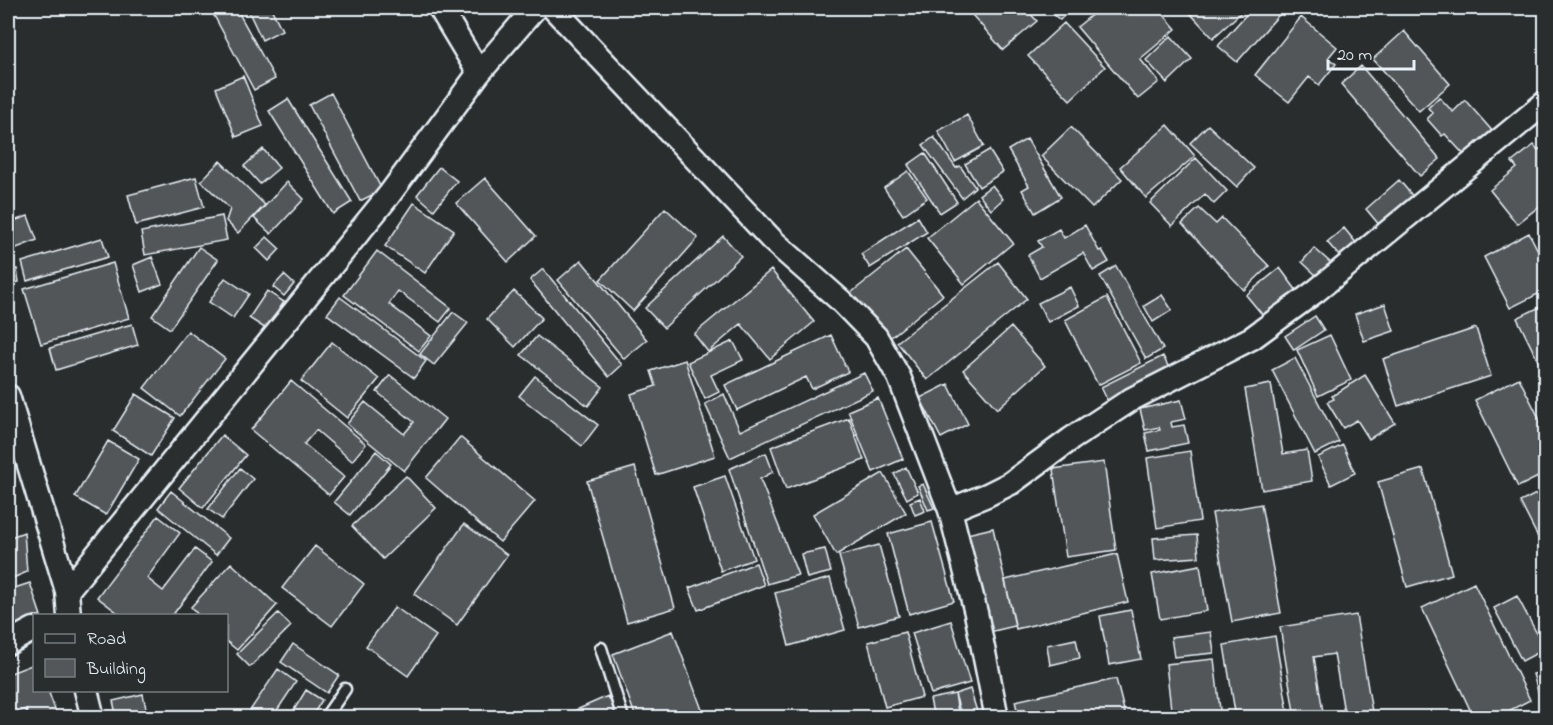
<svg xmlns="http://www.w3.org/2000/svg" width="1553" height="725" font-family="'Indie Flower',sans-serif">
<rect width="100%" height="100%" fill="#2a2d2e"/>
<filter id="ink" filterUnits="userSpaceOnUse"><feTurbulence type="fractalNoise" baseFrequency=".0167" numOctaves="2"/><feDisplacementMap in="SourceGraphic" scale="12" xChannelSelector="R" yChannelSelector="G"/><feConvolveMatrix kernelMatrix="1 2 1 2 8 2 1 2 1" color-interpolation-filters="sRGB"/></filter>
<g filter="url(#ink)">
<path fill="#535759" stroke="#e8f1f8" stroke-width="1.5" d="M210,8H236L275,79L254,90Z
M247,8H271L282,30L262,40Z
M966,8H1018L1023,13L1027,10L1037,21L1003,50Z
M1046,8H1071L1060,20Z
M1090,8H1158L1176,29L1140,59L1159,82L1138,99L1077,27L1094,13Z
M1194,8H1246L1213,38L1189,12Z
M1252,8H1285L1237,62L1218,46Z
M1301,17L1337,47L1328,58L1336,64L1319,85L1309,77L1289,102L1255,75Z
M1064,23L1105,67L1070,100L1028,56Z
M1404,31L1450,84L1419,111L1373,59Z
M1171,36L1192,59L1167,83L1146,60Z
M1361,66L1440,159L1420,176L1341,84Z
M243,76L263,126L236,137L216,88Z
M331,93L382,190L360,201L309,105Z
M1439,97L1453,112L1465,100L1495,134L1468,159L1445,134L1442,136L1427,119L1433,113L1428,108Z
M288,99L352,202L333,214L269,111Z
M967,115L984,146L955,162L938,131Z
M1168,125L1195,156L1146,198L1120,167Z
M1208,125L1254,168L1237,187L1190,143Z
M1071,127L1122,179L1092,208L1041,156Z
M934,137L956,168L960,166L975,187L962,198L923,145Z
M1027,139L1061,197L1035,213L1022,190L1029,186L1008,150Z
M1534,145L1538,150L1546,145V201L1517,224L1490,190L1517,168L1512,162Z
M263,149L279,168L260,184L244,166Z
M989,150L1003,172L979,187L965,164Z
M925,153L957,202L940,213L908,165Z
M1196,158L1227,191L1214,204L1205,194L1172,226L1150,203Z
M220,161L265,205L238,233L226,221L230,209L201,181Z
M439,167L457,181L434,210L417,195Z
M908,171L927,198L903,215L884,188Z
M196,177L204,207L136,225L128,195Z
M485,178L536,236L508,262L456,203Z
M1399,180L1415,199L1381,227L1366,209Z
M287,182L304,199L271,234L254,218Z
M992,185L1003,199L991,210L979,195Z
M976,198L1013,243L964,284L927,238Z
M414,203L454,230L425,273L385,246Z
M665,208L698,238L633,311L600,280Z
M1199,208L1216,224L1222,218L1269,266L1244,290L1182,224Z
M28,216L37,240L9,251L8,223Z
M222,216L227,240L145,255L141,232Z
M918,217L927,232L870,268L861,254Z
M1085,225L1099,251L1102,250L1109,262L1093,271L1083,253L1040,278L1028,255L1042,247L1038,241L1059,229L1064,238Z
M1344,228L1357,244L1341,258L1327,242Z
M1529,233L1546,266V290L1510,308L1484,257Z
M723,236L741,256L664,328L645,308Z
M267,237L280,249L269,261L256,248Z
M102,238L108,257L27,281L22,262Z
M199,247L218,260L170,329L152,316Z
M1314,248L1331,263L1318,277L1302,262Z
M906,249L943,295L885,342L847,296Z
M377,251L451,308L440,322L398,291L389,304L431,336L419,351L344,295Z
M152,257L162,284L142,292L133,265Z
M581,260L647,340L624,359L558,280Z
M998,262L1027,299L927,380L897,342Z
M113,263L129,318L41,344L24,289Z
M1116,266L1163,349L1146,359L1100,276Z
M1280,268L1297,291L1265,318L1246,295Z
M17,269L19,282L8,285V271Z
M543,269L622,365L609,377L530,280Z
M771,270L814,322L770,359L741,324L708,352L694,334Z
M284,275L294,284L284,296L273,287Z
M225,278L249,294L233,318L209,302Z
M1070,287L1079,306L1048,322L1038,303Z
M267,291L284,302L266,329L249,318Z
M514,291L542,318L515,347L487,319Z
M1162,295L1172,310L1153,322L1144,306Z
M340,297L426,361L414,378L327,314Z
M1107,297L1141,363L1098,385L1065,320Z
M1385,304L1394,331L1364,341L1355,314Z
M1546,304V367L1542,369L1517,318Z
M453,312L468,323L434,365L420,354Z
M1315,316L1324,330L1294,350L1285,336Z
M132,324L138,345L56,370L50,348Z
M1011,327L1045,366L997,409L963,370Z
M1476,328L1491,376L1398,406L1383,359Z
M188,331L225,359L180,416L144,388Z
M831,335L848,372L812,389L806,377L737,410L725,385Z
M1330,335L1351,380L1318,396L1297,350Z
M537,336L603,387L588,406L521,355Z
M733,341L743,360L711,375L719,392L705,399L688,362Z
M332,342L379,379L347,418L301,381Z
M1163,356L1170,370L1108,402L1101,387Z
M1295,358L1339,442L1315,454L1272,370Z
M685,360L715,456L656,475L631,394L656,386L651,371Z
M864,373L873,391L730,458L705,404L724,394L740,431Z
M390,375L445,419L404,471L347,424L365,402L404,434L414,422L377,392Z
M1365,375L1395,423L1369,439L1357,420L1343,428L1327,402L1334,399L1332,396Z
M535,376L598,425L582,446L519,396Z
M1519,378L1546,432V473L1518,487L1475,400Z
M291,381L366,444L352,461L316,430L304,444L344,477L329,495L251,430Z
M948,384L968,424L941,438L920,398Z
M1271,384L1283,454L1307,450L1312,481L1262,490L1245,389Z
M136,394L175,418L151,456L113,431Z
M878,398L903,459L873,472L848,411Z
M1181,400L1186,419L1171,422L1172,427L1184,425L1188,443L1149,451L1145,433L1160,430L1159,427L1145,430L1140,409Z
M849,418L864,460L786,489L771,447Z
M222,435L246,455L203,508L179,488Z
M460,437L535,501L500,542L426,478Z
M108,441L139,459L106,515L75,497Z
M1343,445L1355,473L1331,485L1318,457Z
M376,451L391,464L350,515L334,502Z
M1190,451L1200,521L1157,528L1147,458Z
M766,453L773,472L760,479L798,575L767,584L729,469Z
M1104,462L1116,550L1066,557L1053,469Z
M635,467L675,608L627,622L587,481Z
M906,467L918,493L907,499L894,474Z
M240,468L253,479L222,519L208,509Z
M1423,469L1452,574L1407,587L1378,482Z
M883,473L906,513L836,555L813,514Z
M406,476L436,508L383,559L352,526Z
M725,476L754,559L721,571L693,487Z
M923,484L934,508L928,510L918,486Z
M1546,489V553L1520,502Z
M171,491L229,538L216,555L158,508Z
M920,498L925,511L915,515L910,502Z
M1261,504L1281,613L1232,622L1212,513Z
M158,516L180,533L147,578L163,591L195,549L212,562L172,616H122L97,597Z
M932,522L954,601L909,614L888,534Z
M464,524L507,555L457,625L414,594Z
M993,528L1015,626L989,632L967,534Z
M24,532L27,572L8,580V538Z
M1197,535L1199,557L1155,560L1153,538Z
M879,545L899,616L859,627L839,556Z
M315,546L364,584L332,626L282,588Z
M825,549L831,572L807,578L801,554Z
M1117,554L1128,602L1016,629L1005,580Z
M231,563L277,605L237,650L226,641V616H199L191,607Z
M756,563L764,585L698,610L689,588Z
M1200,565L1207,611L1160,619L1152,574Z
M830,578L845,630L789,646L775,593Z
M30,583L41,616H34V625L8,634V590Z
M1474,583L1530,700L1495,718H1474L1422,608Z
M1517,596L1545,649L1522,661L1494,608Z
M395,607L436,636L408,676L366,646Z
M1131,610L1141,659L1109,665L1100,616Z
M278,613L291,626L250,667L237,654Z
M1356,615L1373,718H1345L1334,654L1314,657L1324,718H1295L1280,627Z
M951,621L970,683L931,694L912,633Z
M673,631L705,718H636L613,654Z
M905,632L922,697L885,707L868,642Z
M1211,632L1214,653L1174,657L1171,637Z
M1275,636L1289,718H1236L1224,645Z
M1076,639L1080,658L1050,665L1047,645Z
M293,644L339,675L327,693L281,662Z
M1214,659L1221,718H1172L1166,664Z
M34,664V690H48L58,718H29L26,709L8,716V674Z
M278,669L296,682L272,718H245Z
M1546,671V708L1543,709L1533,674Z
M1116,679L1126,718H1019L1015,701Z
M970,689L979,718H962L955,694Z
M306,690L322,700L311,718H289Z
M143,694L148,718H117L113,701Z
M955,694L959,718H934L930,699Z
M608,696L618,718H566L565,715Z"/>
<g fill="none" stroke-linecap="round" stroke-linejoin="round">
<g stroke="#e8f1f8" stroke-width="15">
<path id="lane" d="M601,648L623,718
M325,718L345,689"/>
</g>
<g stroke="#e8f1f8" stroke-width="27">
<path id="street" d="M440,8L479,73
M553,8L773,241L841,301L876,337L899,377L950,510L976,613L997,718
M8,396L67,591L69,616
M950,510L987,495L1011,483L1071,439L1132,399L1252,338L1316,291L1546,102
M67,591L389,195L479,73L535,8
M8,643L34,629
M86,690L93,718"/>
</g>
<use href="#lane" stroke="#2a2d2e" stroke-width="10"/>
<use href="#street" stroke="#2a2d2e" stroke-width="22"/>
</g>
</g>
<rect width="1553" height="725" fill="none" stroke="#2a2d2e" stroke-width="30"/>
<rect x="15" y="15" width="1523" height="695" fill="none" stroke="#e8f1f8" stroke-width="2" filter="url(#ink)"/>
<rect x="33" y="614" width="195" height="78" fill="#2a2d2e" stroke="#767b7f" stroke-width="1.5"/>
<rect x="45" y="634" width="30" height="9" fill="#2a2d2e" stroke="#767b7f" stroke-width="1.5"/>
<text x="87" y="644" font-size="18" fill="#e8f1f8">Road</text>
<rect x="45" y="659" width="30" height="18" fill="#535759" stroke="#767b7f" stroke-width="1.5"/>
<text x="87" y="674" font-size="18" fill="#e8f1f8">Building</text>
<path d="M1328 60v9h86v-9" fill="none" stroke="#e8f1f8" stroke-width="3"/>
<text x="1337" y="60" font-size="18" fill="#e8f1f8" stroke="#2a2d2e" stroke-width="4.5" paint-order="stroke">20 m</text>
</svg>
